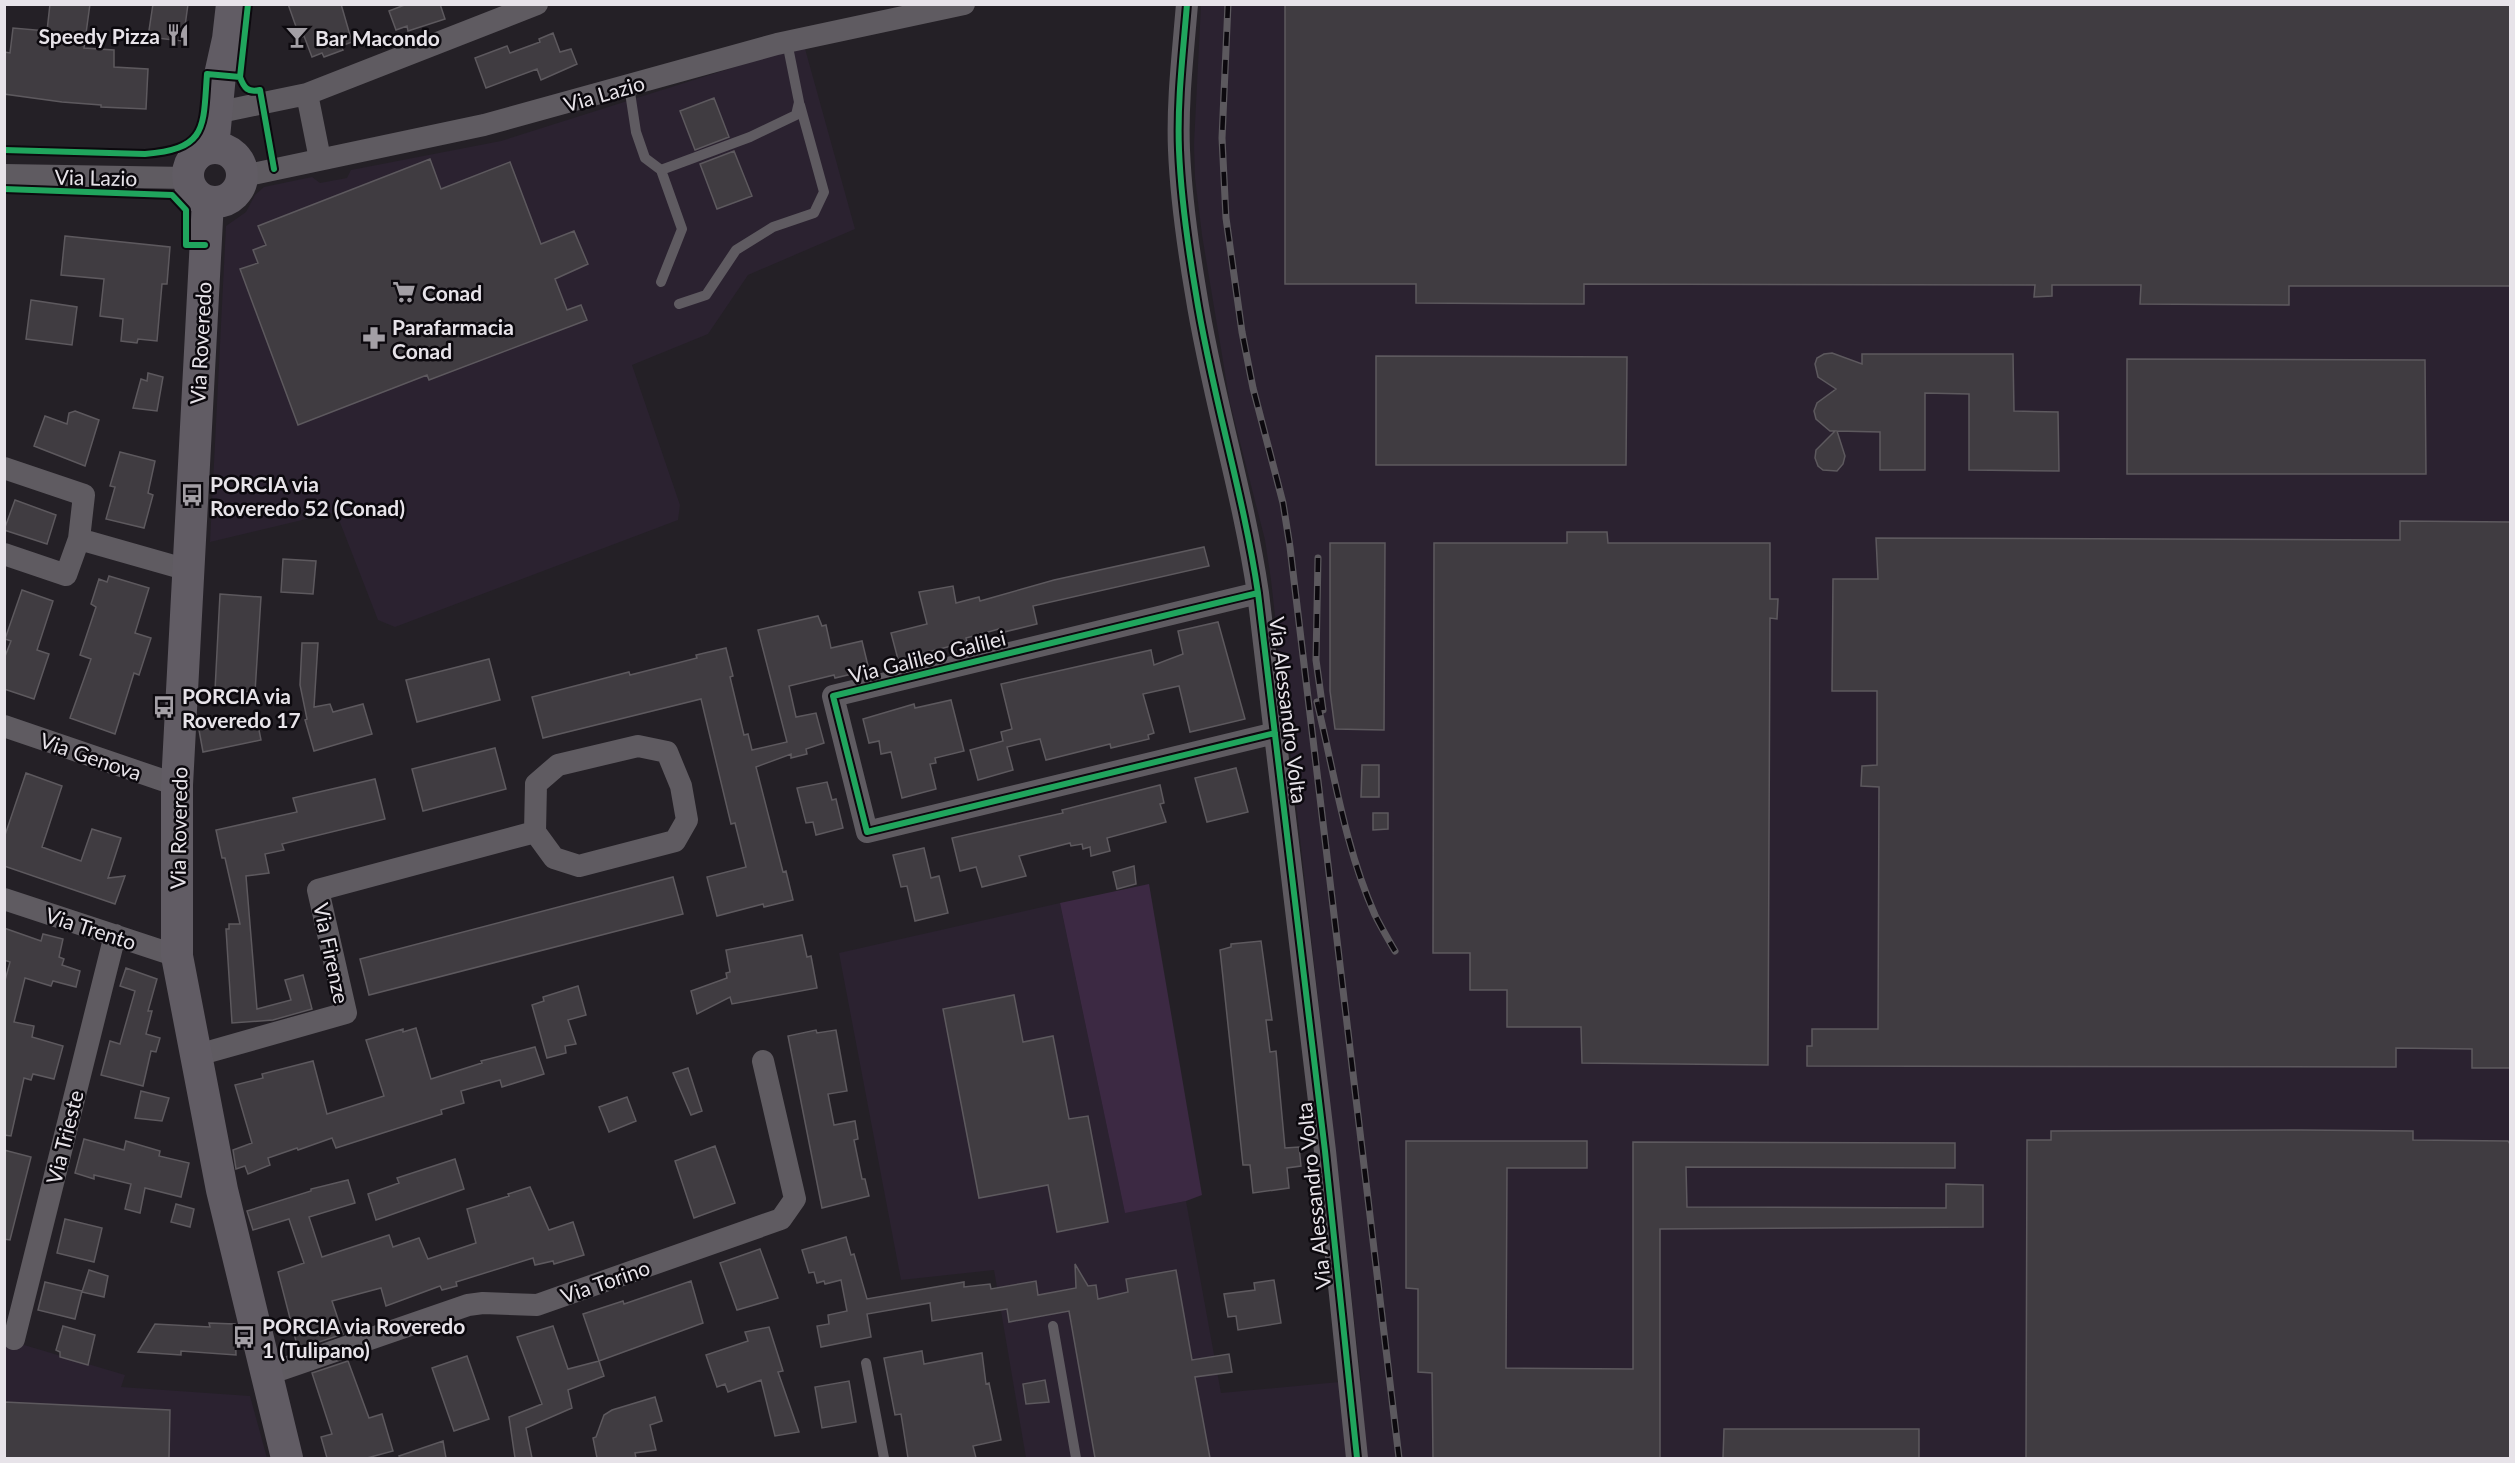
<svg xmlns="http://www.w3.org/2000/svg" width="2515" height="1463" font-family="Lato,sans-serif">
<rect width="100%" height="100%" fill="#242026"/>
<path fill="#2b2230" d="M1201,5H2510V1458H1026L994,1270L901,1280L839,953L1060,903L1125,1212L1186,1201L1221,1393L1361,1380L1271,580L1265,540L1230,403L1202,235L1195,178L1194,144Z
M804,45L855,229L748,275L708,334L632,365L680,505L678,520L395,627L378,620L336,512L210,542L226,226L246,212L255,195L264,187L312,177L320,183L347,178L351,170L501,141Z
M4,1339L125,1375L121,1387L250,1396L267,1458H5Z"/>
<path fill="#3c2943" d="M1149,884L1202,1195L1186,1201L1125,1213L1060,903Z"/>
<path fill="#403c41" stroke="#5d595e" stroke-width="1.5" d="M50,4H90L84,48L114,50V67L148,69L146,109L101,107V105L62,102L4,94V52L10,53L13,28L47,31Z
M153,4H188L183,41L148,37Z
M288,4H341L352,42L341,46L343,50L324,57L322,53L312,57L304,36L300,38Z
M407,4H440L445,19L408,31L407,26L396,30L389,11Z
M1285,4H2511V286H2289V305L2140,304L2141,285H2052V296L2034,297L2035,285L1584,284V304L1416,303V284H1285Z
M553,33L560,52L571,49L577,64L541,80L537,69L486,88L475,58L507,46L510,53L540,42L539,39Z
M714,98L729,137L695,150L680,111Z
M734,151L752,196L717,209L700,164Z
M430,159L441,189L510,162L541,244L574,231L588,264L555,279L567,310L581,305L587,320L429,380L427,375L298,425L240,269L258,263L253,250L266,245L258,226Z
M65,236L170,247L167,284H162L157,341L138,339L137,343L121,341L123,319L100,316L104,279L61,275Z
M31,300L77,307L72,345L26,339Z
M1832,353L1862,364V354H2013L2014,411L2058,412L2059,471L1969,470V394L1925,393V470H1880V432L1837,431L1845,456L1843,464L1837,471L1823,470L1818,466L1815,458L1816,450L1835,431H1830L1816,419L1814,411L1817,403L1836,389L1818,377L1815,364L1817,358L1824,354Z
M1376,356L1627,357L1626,465H1376Z
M2127,359L2425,360L2426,474H2127Z
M148,373L163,377L157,411L133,408L141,379L147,381Z
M75,411L99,420L85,466L34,446L45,416L67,424L69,413Z
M120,452L155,461L148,493L153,495L144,528L106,519L115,487L110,486Z
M15,500L56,515L47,544L4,530Z
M2400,521L2511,522V1068H2472V1049L2396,1048V1067L1807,1066V1046H1812V1029H1878L1879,787L1861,786L1862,766L1877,765V691H1832L1833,579H1878L1876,538L2400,540Z
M1567,532H1607L1608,543H1770V599H1778L1777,619L1770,618L1768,1065L1582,1063L1581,1027H1507V990H1470V953H1433L1434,543H1567Z
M1330,543H1385L1384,730L1335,729L1330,691Z
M1204,547L1209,566L1033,606L1037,624L1000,633L999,629L966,638L967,642L916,655L917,659L899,663L891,633L927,624L919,592L953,586L956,603L979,597L980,601L1054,580Z
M283,559L316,561L313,594L281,592Z
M109,576L149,588L135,633L151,638L139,675L134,673L115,734L70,718L91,659L80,655L96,607L91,604L99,579L107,582Z
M22,590L53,601L37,650L49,654L34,699L4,689V659L11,641L5,639Z
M220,594L261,597L255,692L215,690Z
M818,616L822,626L826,625L831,648L862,641L869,670L835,678L834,675L789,686L796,717L816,713L824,743L806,749L807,754L791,758V754L756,767L783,872L786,871L793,900L764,907L763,904L717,916L707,877L746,867L735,823L731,824L701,699L543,738L532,697L629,672L630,675L697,658L696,655L726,648L733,676L730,677L744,735L748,734L752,750L787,742L758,630Z
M1218,622L1245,719L1190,732L1179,686L1143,694L1154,733L1148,735L1149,739L1111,748L1110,744L1046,760L1040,739L1007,747L1013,770L978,780L970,750L1003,741L1001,732L1012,729L1001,684L1151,650L1154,665L1183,654L1178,631Z
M302,643H318L314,707L330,704L333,712L363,704L372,734L314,751L305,720L307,719L300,685Z
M489,659L500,700L417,722L406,680Z
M951,700L964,751L935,758L936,763L930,764L936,789L902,798L891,752L881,754L879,741L869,743L863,719L914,704L915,708Z
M257,720L261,740L203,752L199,730Z
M495,748L506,789L423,811L412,769Z
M1362,765H1379V797H1361Z
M1236,768L1248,812L1207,822L1195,778Z
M26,773L62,786L42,847L81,861L92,829L121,838L108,878L125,876L115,904L4,866V838Z
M375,779L385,819L282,844L284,850L265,854L269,873L246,876L257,1009L291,1000L285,980L303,975L312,1009L273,1020L232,1023L226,929H229V924H240L225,858H222L216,830L297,812L293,798Z
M827,782L832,800L836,799L843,828L816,835L813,822L806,823L797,788Z
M1160,785L1164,803L1160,804L1166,822L1107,838L1110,851L1091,856L1090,847L1083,849L1082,844L1071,846L1070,843L1019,856L1026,876L982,887L976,867L960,871L952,838L1063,813L1062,810Z
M1373,813H1388V829L1373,830Z
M924,848L931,878L939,876L948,913L915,921L907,886L901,887L893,855Z
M1134,866L1136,884L1117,889L1113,872Z
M673,877L683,914L369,995L360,959Z
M4,928L41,941L43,934L63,939L59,957L64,959L62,965L80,971L76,987L53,981L51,986L25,978L14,1022L34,1026L32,1037L63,1046L54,1079L33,1074L31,1080L24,1078L11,1136L4,1135V984L10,962L4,960Z
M802,935L807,957L811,956L817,988L732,1004L730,997L697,1014L691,991L727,978L726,973L730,972L726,950Z
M1261,941L1272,1020H1266L1270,1052L1276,1051L1285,1148L1299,1147L1301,1166L1287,1168L1289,1188L1253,1193L1250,1165H1243L1220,950L1231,947V944Z
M126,968L157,979L148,1011H152L146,1034L160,1038L156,1052L151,1051L143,1086L101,1075L110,1041L120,1044L135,991L120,986Z
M578,986L586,1015L568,1020L576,1044L565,1046L566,1053L547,1058L532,1005L544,1001L543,997Z
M1014,995L1023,1042L1053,1036L1069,1119L1088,1116L1108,1222L1057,1232L1048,1185L979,1198L943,1009Z
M416,1028L431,1079L482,1063L481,1061L535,1047L544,1074L502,1087L500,1080L461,1091L464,1103L441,1110L442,1114L336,1148L332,1138L298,1150L297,1148L268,1158L270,1165L248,1174L245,1166L236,1169L233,1150L252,1143L235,1085L263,1078L262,1074L313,1061L327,1114L384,1096L366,1040L403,1029V1032Z
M816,1030L817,1033L836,1030L847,1091L828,1094L834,1125L855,1121L858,1139L854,1140L862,1179H865L869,1196L822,1208L788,1036Z
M688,1068L702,1111L691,1115L673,1073Z
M141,1091L169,1098L162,1121L135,1118Z
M627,1097L636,1121L609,1132L599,1107Z
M2300,1130L2413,1131V1140L2508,1141L2510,1144V1458H2026L2027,1140H2051V1131Z
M84,1139L124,1150L126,1141L160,1151L159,1156L189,1163L181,1197L145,1188L140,1213L125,1209L131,1184L94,1175V1179L75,1173Z
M1406,1141H1587V1168H1507L1506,1368L1633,1369V1142L1955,1143V1168L1686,1167L1687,1207L1946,1208V1184L1983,1185V1227L1660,1229V1458H1433L1432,1373L1418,1372V1289L1406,1288Z
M715,1146L735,1203L694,1218L675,1161Z
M4,1150L31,1157L10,1240L4,1239Z
M455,1159L464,1189L376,1220L368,1194L399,1183L397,1178Z
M348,1180L355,1203L309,1217L322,1257L389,1235L393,1247L419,1238L428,1259L476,1243L467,1209L509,1196L508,1194L530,1187L549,1230L573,1222L584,1255L554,1264L553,1261L535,1265L533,1258L456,1282L457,1286L442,1290L440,1286L386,1306L381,1288L332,1301L343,1334L298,1349L278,1272L304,1263L289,1219L253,1230L247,1211L311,1191V1189Z
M176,1204L194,1209L190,1227L171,1222Z
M65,1219L102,1228L94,1262L57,1253Z
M846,1237L851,1255L854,1254L867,1299L964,1282V1287L990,1284L991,1289L1036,1281L1038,1295L1076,1288L1075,1264L1088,1286L1096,1285L1098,1299L1128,1292L1126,1279L1176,1270L1192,1360L1229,1354L1232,1372L1195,1377L1210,1458H1095L1069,1311L1009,1322L1007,1309L932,1321L930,1303L867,1314L871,1337L821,1347L817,1326L829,1324L828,1315L847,1311L841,1280L825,1284L824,1281L817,1283L814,1272L809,1273L802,1250Z
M760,1249L778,1298L737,1310L720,1263Z
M89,1270L108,1276L104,1297L82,1292Z
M1274,1280L1281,1323L1238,1330L1236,1316L1228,1317L1224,1294L1255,1290L1254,1283Z
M691,1281L703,1323L599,1361L583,1314L623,1301L624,1304Z
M45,1282L82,1291L75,1319L38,1310Z
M209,1323L235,1324L236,1355L181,1351V1355L138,1352L155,1324L210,1327Z
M63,1326L95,1335L88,1365L60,1357V1352L56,1350Z
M553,1326L568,1369L599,1361L604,1376L568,1390L572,1408L526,1428L532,1458H515L509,1417L542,1404L517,1337Z
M769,1327L783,1371L778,1372L799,1432L775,1436L761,1380L728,1392L725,1384L717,1387L706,1355L748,1341L745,1332Z
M922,1351L924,1364L982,1353L986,1384L989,1383L1001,1440L973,1446L976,1458H908L901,1414L895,1415L884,1358Z
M467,1356L489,1419L454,1431L432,1368Z
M348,1361L369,1418L382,1414L393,1451L367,1458H327L321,1437L332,1434L312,1373Z
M1045,1380L1049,1402L1026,1404L1023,1384Z
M849,1381L856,1422L822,1428L815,1387Z
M655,1397L662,1421L650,1425L656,1450L635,1453L636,1458H597L593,1438L596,1437L604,1415L612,1410Z
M4,1402L170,1410L169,1458H4Z
M1724,1429H1919V1458H1723Z
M443,1441L446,1458H400L399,1456Z"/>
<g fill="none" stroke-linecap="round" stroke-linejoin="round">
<path stroke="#5f5b61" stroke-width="10" d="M629,86L636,132L645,158L661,170L750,137L796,115L799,102L787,42
M661,282L682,229L661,170
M679,304L706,295L736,250L773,227L814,213L824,192L800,105
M1053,1326L1076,1458
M866,1363L884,1458"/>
<path stroke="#5f5b61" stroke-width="22" d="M1187,4C1183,53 1177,102 1179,150C1181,198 1188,247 1196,294C1212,395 1243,492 1258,593L1325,1151L1357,1458
M307,94L537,4
M225,111L307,94L320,159
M4,175L188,178
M243,176L484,125L777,44L964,4
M4,468L84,495L79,539L66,575L4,554
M79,539L188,570
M1258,593L833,696L867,832L1275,733
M4,726L177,785
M4,899L177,956
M194,1056L346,1013L318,890L535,832L554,858L579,866L675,841L687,820L681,786L667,752L638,746L558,765L536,784L535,832
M14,1339L115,935
M268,1374L468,1305L483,1303L537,1305L781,1219L795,1199L763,1061"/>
<path stroke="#615c64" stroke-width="32" d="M188 175a27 27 0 1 1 54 0a27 27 0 1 1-54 0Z
M213,148L220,75L228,39L232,4
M208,201L177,785V956L222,1190L287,1458"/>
<g stroke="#5c595e" stroke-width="7">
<path id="rail" d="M1228,4L1222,138L1226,218L1242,332L1253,388L1283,503L1290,547L1399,1458
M1318,558L1316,660L1323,710
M1317,702C1334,772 1345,848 1375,915C1381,927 1388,939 1395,951"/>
</g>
<use href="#rail" stroke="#0c090e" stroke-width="4.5" stroke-dasharray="14" stroke-linecap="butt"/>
<g stroke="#0c090e" stroke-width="10">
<path id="cycleway" d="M248,4L240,77C244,88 248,93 260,90L274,169
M1187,4C1183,53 1177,102 1179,150C1181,198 1188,247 1196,294C1212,395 1243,492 1258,593L1325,1151L1357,1458
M4,150L145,154C208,149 203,127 207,74L240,77
M4,189L172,195L186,210V245H205
M1258,593L833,696L867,832L1275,733"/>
</g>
<use href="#cycleway" stroke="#20a55d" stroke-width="6"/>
</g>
<defs>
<g id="restaurant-bare" transform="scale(1.8)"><path d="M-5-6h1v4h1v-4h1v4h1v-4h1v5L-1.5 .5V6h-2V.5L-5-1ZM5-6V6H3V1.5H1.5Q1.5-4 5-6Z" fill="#a39fa5" stroke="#0c090e" stroke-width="2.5" paint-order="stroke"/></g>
<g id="bar-bare" transform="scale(1.8)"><path d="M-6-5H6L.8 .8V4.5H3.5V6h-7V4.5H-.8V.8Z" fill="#a39fa5" stroke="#0c090e" stroke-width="2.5" paint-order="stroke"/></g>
<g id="supermarket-bare" transform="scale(1.8)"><path d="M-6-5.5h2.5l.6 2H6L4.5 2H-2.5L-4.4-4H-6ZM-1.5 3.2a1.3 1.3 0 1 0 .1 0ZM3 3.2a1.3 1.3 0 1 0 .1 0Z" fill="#a39fa5" stroke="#0c090e" stroke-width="2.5" paint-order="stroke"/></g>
<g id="pharmacy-bare" transform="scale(1.8)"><path d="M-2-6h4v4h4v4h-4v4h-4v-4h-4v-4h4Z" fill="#a39fa5" stroke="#0c090e" stroke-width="2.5" paint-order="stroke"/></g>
<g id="bus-bare" transform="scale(1.8)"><path d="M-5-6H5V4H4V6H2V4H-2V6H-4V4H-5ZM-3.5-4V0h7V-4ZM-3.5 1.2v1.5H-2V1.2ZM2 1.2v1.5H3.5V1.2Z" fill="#a39fa5" stroke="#0c090e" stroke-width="2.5" paint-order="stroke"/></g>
</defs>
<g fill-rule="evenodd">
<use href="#restaurant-bare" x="178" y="35"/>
<use href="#bar-bare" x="297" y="37"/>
<use href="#supermarket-bare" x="404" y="292"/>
<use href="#pharmacy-bare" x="374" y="338"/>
<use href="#bus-bare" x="192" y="495"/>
<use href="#bus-bare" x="164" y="707"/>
<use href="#bus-bare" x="244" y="1337"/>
</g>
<g text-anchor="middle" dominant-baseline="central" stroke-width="5" stroke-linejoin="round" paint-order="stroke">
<g font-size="21" font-weight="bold" fill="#e7e3e9" stroke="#0c090e" text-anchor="start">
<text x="160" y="35" text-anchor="end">Speedy Pizza</text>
<text x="315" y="37">Bar Macondo</text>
<text x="422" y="292">Conad</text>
<text x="392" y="326">Parafarmacia<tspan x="392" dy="24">Conad</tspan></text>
<text x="210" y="483">PORCIA via<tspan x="210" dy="24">Roveredo 52 (Conad)</tspan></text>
<text x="182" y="695">PORCIA via<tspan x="182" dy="24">Roveredo 17</tspan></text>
<text x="262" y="1325">PORCIA via Roveredo<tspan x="262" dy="24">1 (Tulipano)</tspan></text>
</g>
<g font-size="21" fill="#e7e3e9" stroke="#0c090e">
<text transform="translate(604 93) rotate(-16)">Via Lazio</text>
<text transform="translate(96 177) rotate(1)">Via Lazio</text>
<text transform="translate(200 343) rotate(-87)">Via Roveredo</text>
<text transform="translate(927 656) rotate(-14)">Via Galileo Galilei</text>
<text transform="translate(1289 710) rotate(83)">Via Alessandro Volta</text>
<text transform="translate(91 756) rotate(19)">Via Genova</text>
<text transform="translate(178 828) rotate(-89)">Via Roveredo</text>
<text transform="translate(91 928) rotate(18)">Via Trento</text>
<text transform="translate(332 953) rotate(78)">Via Firenze</text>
<text transform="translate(64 1137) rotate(-76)">Via Trieste</text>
<text transform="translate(1313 1196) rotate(-96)">Via Alessandro Volta</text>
<text transform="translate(605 1281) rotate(-19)">Via Torino</text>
</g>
</g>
<rect width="2515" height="1463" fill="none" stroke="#e7e3e9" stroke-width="12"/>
</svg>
